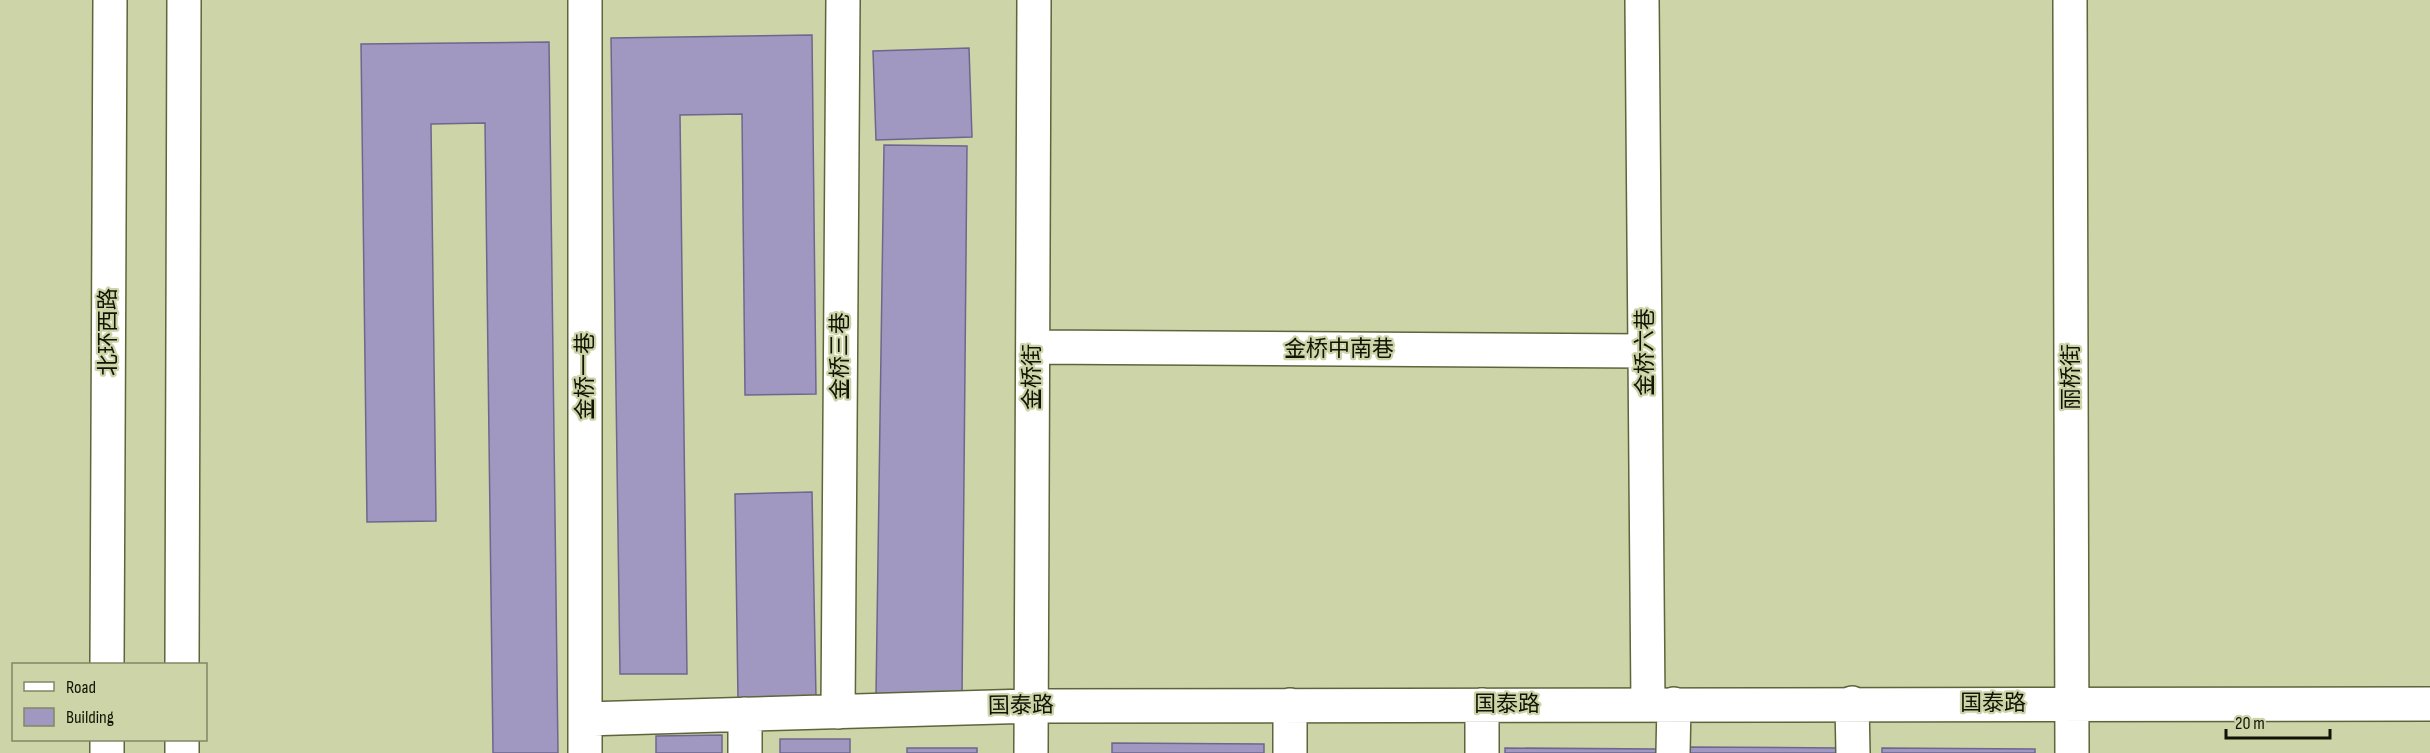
<svg xmlns="http://www.w3.org/2000/svg" width="2430" height="753" font-family="'Sofia Sans Condensed','Noto Sans SC',sans-serif">
<rect width="100%" height="100%" fill="#cdd4a7"/>
<path fill="#a198c1" stroke="#6f668d" stroke-width="1.5" d="M812,35L816,394L745,395L742,114L680,115L687,674H620L611,38Z
M549,42L558,753H493L485,123L431,124L436,521L367,522L361,44Z
M969,48L972,137L876,140L873,51Z
M884,145L967,146L962,696H876Z
M812,492L816,698L738,699L735,494Z
M722,735V753H656V736Z
M780,739H850V753H780Z
M1112,743L1264,744V753H1112Z
M1686,747L1839,748V753H1686Z
M907,748H977V753H907Z
M1505,748L1657,749V753H1505Z
M1882,748L2035,749V753H1882Z"/>
<g fill="none" stroke-linecap="round" stroke-linejoin="round">
<g stroke="#5e643b" stroke-width="36">
<path id="minor" d="M1642,0L1648,704
M2070,0L2072,753
M1033,347L1645,351
M1852,703L1853,753
M1290,705V753
M838,712L843,0
M745,714V753
M585,719L1031,706L2430,704
M585,753V0
M1031,753L1034,0
M1482,753V705
M1673,753L1674,704"/>
</g>
<g stroke="#5e643b" stroke-width="36">
<path id="major" d="M107,664L110,0
M182,664L184,0
M107,753V740
M182,753V740"/>
</g>
<use href="#minor" stroke="#fff" stroke-width="33"/>
<use href="#major" stroke="#fff" stroke-width="33"/>
</g>
<g text-anchor="middle" dominant-baseline="central" stroke-width="4.5" stroke-linejoin="round" paint-order="stroke">
<g font-size="22" fill="#111304" stroke="#cdd4a7">
<text transform="translate(108 332) rotate(-90)">北环西路</text>
<text x="1339" y="349">金桥中南巷</text>
<text transform="translate(1645 352) rotate(-90)">金桥六巷</text>
<text transform="translate(840 356) rotate(-90)">金桥三巷</text>
<text transform="translate(585 376) rotate(-90)">金桥一巷</text>
<text transform="translate(1032 377) rotate(-90)">金桥街</text>
<text transform="translate(2071 377) rotate(-90)">丽桥街</text>
<text x="1993" y="703">国泰路</text>
<text x="1507" y="704">国泰路</text>
<text transform="translate(1021 706) rotate(-1)">国泰路</text>
</g>
</g>
<rect x="12" y="663" width="195" height="78" fill="#cdd4a7" stroke="#828766" stroke-width="1.5"/>
<rect x="24" y="682" width="30" height="9" fill="#ffffff" stroke="#828766" stroke-width="1.5"/>
<text x="66" y="693" font-size="18" fill="#111304">Road</text>
<rect x="24" y="708" width="30" height="18" fill="#a198c1" stroke="#828766" stroke-width="1.5"/>
<text x="66" y="723" font-size="18" fill="#111304">Building</text>
<path d="M2226 729v9h104v-9" fill="none" stroke="#111304" stroke-width="3"/>
<text x="2235" y="729" font-size="18" fill="#111304" stroke="#cdd4a7" stroke-width="4.5" paint-order="stroke">20 m</text>
</svg>
